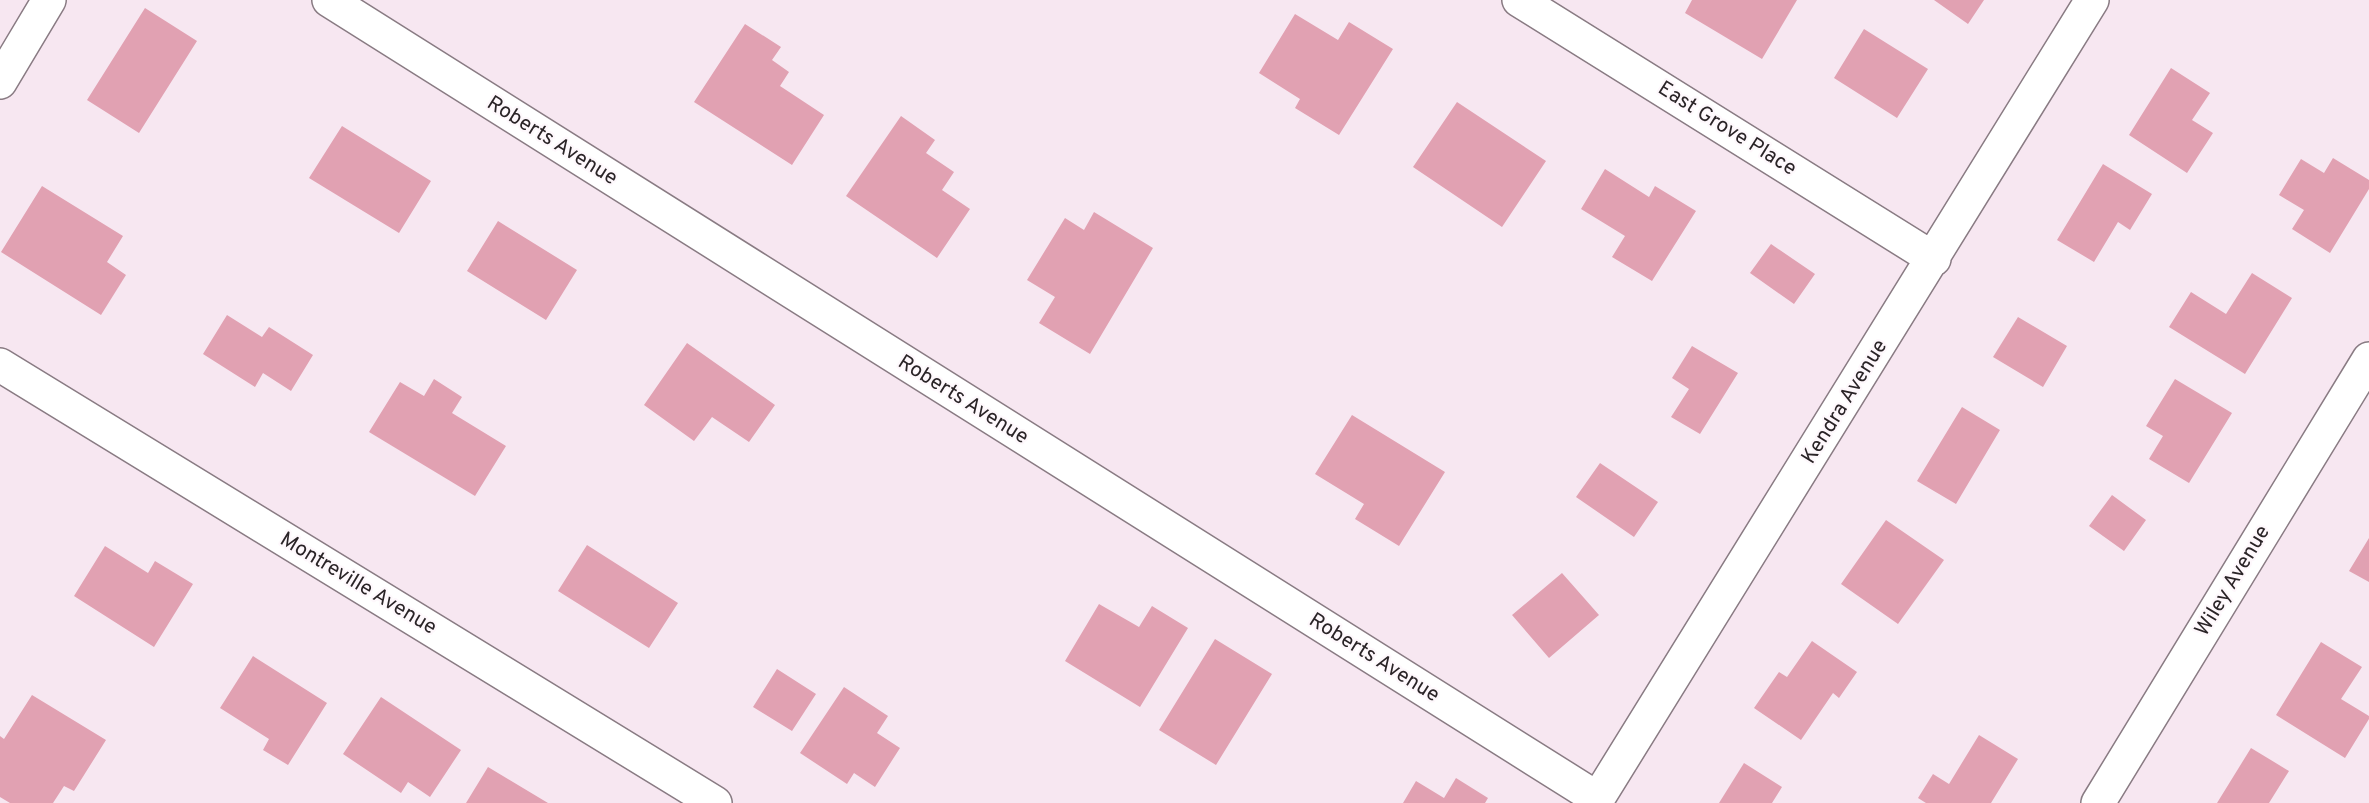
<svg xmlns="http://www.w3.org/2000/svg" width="2369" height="803" font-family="Overpass,sans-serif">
<rect width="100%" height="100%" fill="#f7e7f1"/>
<path fill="#e1a1b2" d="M1692,0H1797L1762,59L1685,13Z
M1934,0H1984L1968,24Z
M145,8L197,41L139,133L87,100Z
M1295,14L1338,40L1349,22L1393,49L1339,135L1295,108L1300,99L1259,73Z
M745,24L781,47L772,60L789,72L780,86L824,115L792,165L694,102Z
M1864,29L1928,69L1897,118L1834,78Z
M2171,68L2210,93L2192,120L2213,133L2187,173L2129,135Z
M1457,102L1546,161L1502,227L1413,167Z
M901,116L935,140L926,153L954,172L942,190L970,209L937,258L846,196Z
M342,126L431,181L399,233L309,178Z
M2333,158L2369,180V189L2330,253L2292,229L2304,210L2279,195L2301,159L2324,173Z
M2103,164L2152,194L2130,230L2118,222L2094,262L2057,240Z
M1605,169L1649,197L1655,186L1696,211L1652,281L1612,257L1625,236L1581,209Z
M42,186L123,236L107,262L126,275L101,315L1,252Z
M1094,212L1153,248L1090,354L1039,323L1055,297L1027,280L1065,218L1084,230Z
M498,221L577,270L546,320L467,271Z
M1771,244L1815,274L1794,304L1750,273Z
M2252,273L2292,298L2245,374L2169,327L2191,292L2226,314Z
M227,315L262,337L269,327L313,355L291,391L263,373L255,387L203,354Z
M2018,317L2067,346L2043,387L1993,357Z
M687,343L775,405L749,442L712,417L694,441L644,405Z
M1692,346L1738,373L1700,434L1671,417L1689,389L1672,378Z
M434,379L462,397L452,413L506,446L475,496L369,432L400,382L424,396Z
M2175,379L2232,413L2189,483L2149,459L2163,436L2146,426Z
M1962,407L2000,430L1956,504L1917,481Z
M1352,415L1445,472L1399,546L1355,519L1364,504L1315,474Z
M1600,463L1658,502L1634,537L1576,497Z
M2112,495L2146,520L2124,551L2089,526Z
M1886,520L1944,560L1898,624L1841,584Z
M2369,538V582L2349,571Z
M587,545L678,603L649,648L558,591Z
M105,546L148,573L155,561L193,584L154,647L74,596Z
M1562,573L1599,615L1549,658L1512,615Z
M1099,604L1139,627L1152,606L1188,628L1140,707L1065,661Z
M1215,639L1272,674L1216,765L1159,730Z
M1812,641L1857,672L1839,698L1833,693L1801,740L1754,708L1779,672L1787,677Z
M2321,642L2362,667L2341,699L2369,716V719L2345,758L2276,715Z
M253,656L327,703L288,765L263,750L269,739L220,708Z
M777,669L816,694L792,731L753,707Z
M844,687L888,716L877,733L900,748L875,787L854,773L847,784L800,753Z
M32,695L106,740L74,791L64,786L53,803H10L0,797V736L4,739Z
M381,697L461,750L430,797L408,782L401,793L343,754Z
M1979,735L2018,759L1991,803H1926L1918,798L1933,774L1949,784Z
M2251,748L2289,771L2269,803H2217Z
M1744,763L1782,787L1772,803H1719Z
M488,767L548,803H466Z
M1456,778L1488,798L1485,803H1403L1416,781L1444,798Z"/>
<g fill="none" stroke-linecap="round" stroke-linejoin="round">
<g stroke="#897b83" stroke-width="36">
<path id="street" d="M329,0L1598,799
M1519,0L1934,259
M0,365L715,803
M1595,803L2092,0
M2098,803L2369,359"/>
</g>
<g stroke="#897b83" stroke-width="36">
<path id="secondary" d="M0,82L49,0"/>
</g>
<use href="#street" stroke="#fff" stroke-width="33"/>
<use href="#secondary" stroke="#fff" stroke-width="33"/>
</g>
<g text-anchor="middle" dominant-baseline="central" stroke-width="4.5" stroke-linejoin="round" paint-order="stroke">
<g font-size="21" fill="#2a2427" stroke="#fef8fc">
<text transform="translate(1727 129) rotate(32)">East Grove Place</text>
<text transform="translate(552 141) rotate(32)">Roberts Avenue</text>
<text transform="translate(963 400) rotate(32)">Roberts Avenue</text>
<text transform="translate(1845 402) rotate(-58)">Kendra Avenue</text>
<text transform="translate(2233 581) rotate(-59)">Wiley Avenue</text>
<text transform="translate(358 584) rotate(31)">Montreville Avenue</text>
<text transform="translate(1374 658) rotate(32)">Roberts Avenue</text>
</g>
</g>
</svg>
